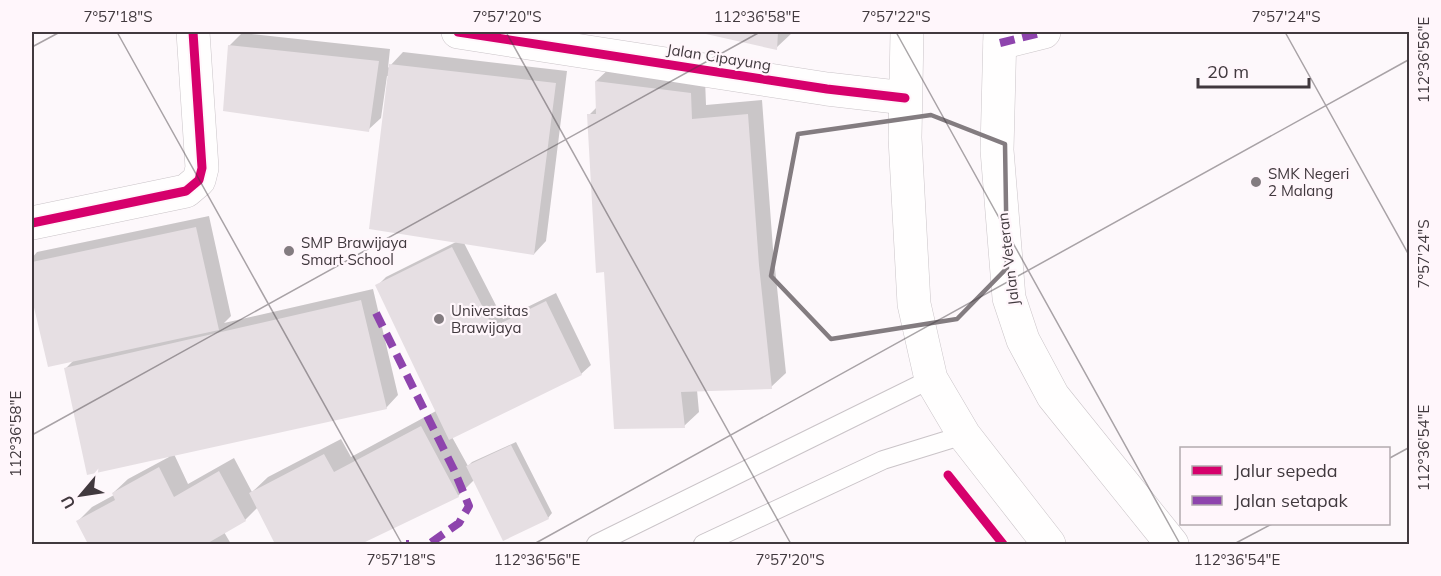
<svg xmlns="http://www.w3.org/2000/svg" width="1441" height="576" font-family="Mulish,sans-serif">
<rect width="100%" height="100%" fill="#fdf8fb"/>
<path fill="#0003" d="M701,32H793L776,48Z
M242,33L390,49L388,68L403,52L567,71L546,241L534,254L464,243L503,319L556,293L591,365L581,374L452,437L468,466L472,462L516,442L552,513L548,518L474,480L458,496L358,544H277L258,507L245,520L224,532L231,544H90L78,521L92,507L114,495L113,493L128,479L169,457L65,369L74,360L49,365L32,292V258L37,252L209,216L231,316L224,323L373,289L398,395L386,408L174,454L188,484L234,458L252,492L268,477L341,439L351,457L436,411L377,286L386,277L456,242L389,76H387L381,118L368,130L229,46Z
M611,67L705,79L706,105L762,100L773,249L786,373L771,387L697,390L699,412L684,426L605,271L589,115L598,106L596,81Z"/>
<path fill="#e6dfe3" d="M697,32H778L777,50Z
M228,45L379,61L369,132L223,111Z
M389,64L556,83L534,255L369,229Z
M595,81L691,93L692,119L748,114L759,265L772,389L681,392L685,428L614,429L604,272L596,273L587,114H596Z
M196,227L219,330L48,367L32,299V262Z
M452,247L493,327L546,301L582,375L449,440L375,285Z
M361,300L387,409L87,475L64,368Z
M421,426L459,497L361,544H275L249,493L324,454L334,472Z
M511,445L549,519L503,541L466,466Z
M159,467L174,497L219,471L246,521L208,543L209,544H88L76,521L115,500L112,493Z"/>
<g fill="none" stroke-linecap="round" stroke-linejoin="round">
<g stroke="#cac4c8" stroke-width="20">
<path id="lane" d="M596,544L931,379
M703,544L883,460L964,435"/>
</g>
<g stroke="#cac4c8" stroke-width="34">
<path id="street" d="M458,32L827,89L905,98
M1000,43L1044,32
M32,223L186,191L199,180L202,168L193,32"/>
</g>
<g stroke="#cac4c8" stroke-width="34">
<path id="primary" d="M907,32L905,138L914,304L931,379L964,435L1049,544
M1000,32L997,150L1009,298L1023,340L1053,396L1172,544"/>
</g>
<use href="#lane" stroke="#fffefe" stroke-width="18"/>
<use href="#street" stroke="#fffefe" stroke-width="33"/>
<use href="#primary" stroke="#fffefe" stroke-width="33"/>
<path stroke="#8e44ad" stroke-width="8" stroke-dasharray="15 8" stroke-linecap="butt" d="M1000,43L1044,32
M376,313L454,470L469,506L459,523L429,544
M406,544H409"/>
<g stroke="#fff6fb" stroke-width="13">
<path id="cycleway" d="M458,32L827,89L905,98
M32,223L186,191L199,180L202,168L193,32
M948,475L1003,544"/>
</g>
<use href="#cycleway" stroke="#d6006c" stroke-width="9"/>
</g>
<path fill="none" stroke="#837c80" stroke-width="4.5" stroke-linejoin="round" d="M931,115L1005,144L1007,268L957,319L831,339L771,276L798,134Z"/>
<path fill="none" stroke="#41393e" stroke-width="1.5" stroke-opacity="0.45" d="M117,32L402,544M506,32L791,544M896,32L1180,544M1285,32L1410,257M32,47L60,32M32,435L760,32M1388,459L1410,447M534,544L1410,59M1234,544L1272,524"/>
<g fill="#837c80" stroke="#fff6fb" stroke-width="2">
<circle cx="1256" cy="182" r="6"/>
<circle cx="289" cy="251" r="6"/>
<circle cx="439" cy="319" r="6"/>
</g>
<g text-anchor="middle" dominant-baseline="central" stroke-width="4.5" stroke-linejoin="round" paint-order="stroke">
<g font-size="15" fill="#41393e" stroke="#fff6fb">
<text transform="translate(719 57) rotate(9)">Jalan Cipayung</text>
<text transform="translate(1008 259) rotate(-97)">Jalan Veteran</text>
</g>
<g font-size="15" fill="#41393e" stroke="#fff6fb" text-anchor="start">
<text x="1268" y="173">SMK Negeri<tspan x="1268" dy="17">2 Malang</tspan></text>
<text x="301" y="242">SMP Brawijaya<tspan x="301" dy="17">Smart School</tspan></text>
<text x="451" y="310">Universitas<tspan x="451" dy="17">Brawijaya</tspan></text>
</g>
</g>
<rect width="1441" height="576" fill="none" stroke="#fff6fb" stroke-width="66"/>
<rect x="1180" y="447" width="210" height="78" fill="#fff6fb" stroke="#b3aaaf" stroke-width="1.5"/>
<rect x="1192" y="466" width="30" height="9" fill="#d6006c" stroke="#b3aaaf" stroke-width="1.5"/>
<text x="1234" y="477" font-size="18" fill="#41393e">Jalur sepeda</text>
<rect x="1192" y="496" width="30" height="9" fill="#8e44ad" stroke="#b3aaaf" stroke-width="1.5"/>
<text x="1234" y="507" font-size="18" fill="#41393e">Jalan setapak</text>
<g transform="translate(81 495) rotate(241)" stroke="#fff6fb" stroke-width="4.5" paint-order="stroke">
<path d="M0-4.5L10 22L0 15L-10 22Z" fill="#41393e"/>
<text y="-9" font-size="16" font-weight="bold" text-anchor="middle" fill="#41393e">U</text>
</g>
<path d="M1198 78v9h111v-9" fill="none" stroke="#41393e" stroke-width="3"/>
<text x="1207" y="78" font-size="18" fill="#41393e" stroke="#fff6fb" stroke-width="4.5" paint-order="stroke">20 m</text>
<rect x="33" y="33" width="1375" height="510" fill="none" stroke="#41393e" stroke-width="2"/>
<g font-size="15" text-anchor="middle" fill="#41393e">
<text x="118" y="22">7°57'18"S</text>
<text x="507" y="22">7°57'20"S</text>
<text x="757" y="22">112°36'58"E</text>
<text x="896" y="22">7°57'22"S</text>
<text x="1286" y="22">7°57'24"S</text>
<text transform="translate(1424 60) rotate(-90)" y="5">112°36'56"E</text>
<text transform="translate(1424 254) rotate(-90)" y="5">7°57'24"S</text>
<text transform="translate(16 434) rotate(-90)" y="5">112°36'58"E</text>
<text transform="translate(1424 448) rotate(-90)" y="5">112°36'54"E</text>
<text x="401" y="565">7°57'18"S</text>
<text x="537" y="565">112°36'56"E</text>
<text x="790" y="565">7°57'20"S</text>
<text x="1237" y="565">112°36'54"E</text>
</g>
</svg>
